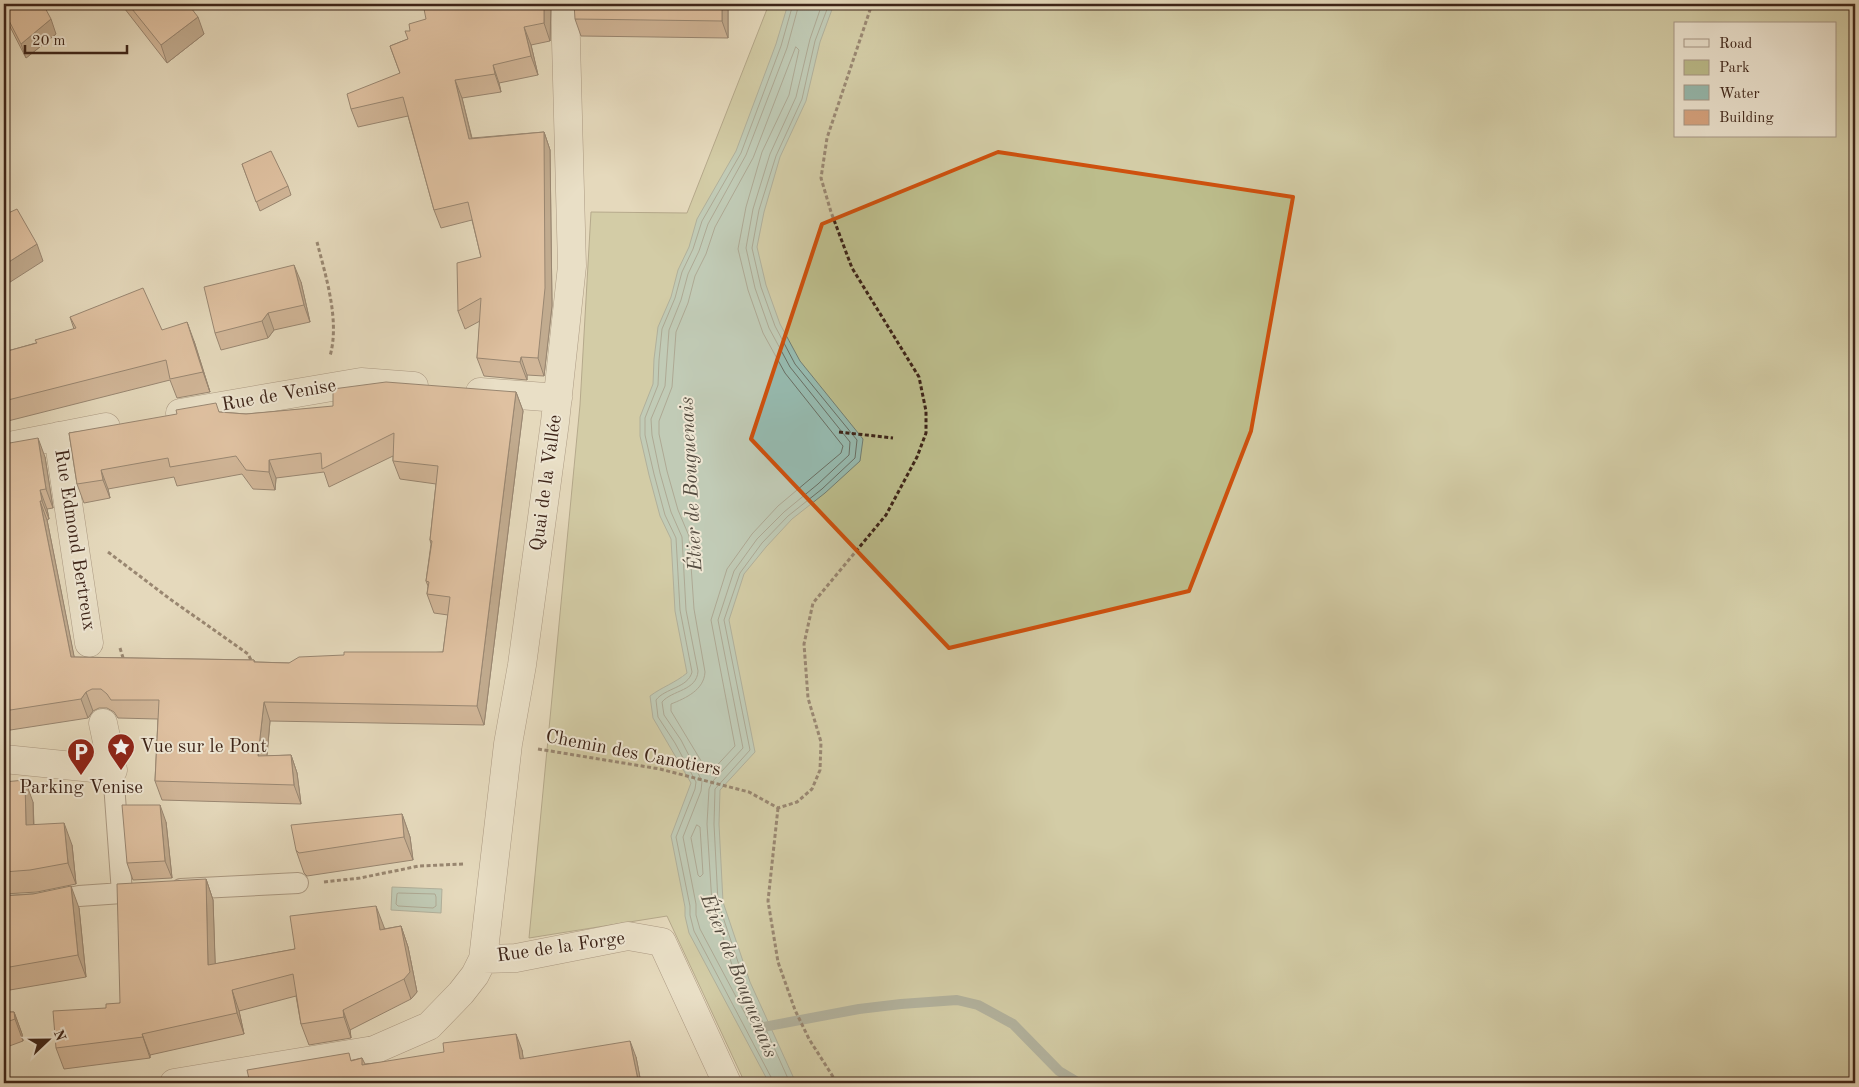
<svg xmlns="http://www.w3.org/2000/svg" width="1859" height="1087" font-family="'Old Standard TT',serif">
<rect width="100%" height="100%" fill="#e5d9bc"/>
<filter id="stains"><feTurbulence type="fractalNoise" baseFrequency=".004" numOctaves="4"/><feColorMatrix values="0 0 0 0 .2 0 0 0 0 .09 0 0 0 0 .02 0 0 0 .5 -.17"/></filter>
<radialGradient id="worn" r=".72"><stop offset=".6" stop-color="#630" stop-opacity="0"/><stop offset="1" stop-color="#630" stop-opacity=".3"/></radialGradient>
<path fill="#bcbd8c" stroke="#7c7052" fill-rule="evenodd" d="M769,4H1855V1083H745L667,916L529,938L580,405L591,212L687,213ZM1675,24H1835V136H1675Z"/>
<path fill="#96baaf" stroke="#727e73" d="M788,4H834L820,42L806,101L780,157L764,212L757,247L766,285L780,324L800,361L863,439L860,461L825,493L792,519L766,547L744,574L729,620L755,752L720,790L719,824L723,902L750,982L796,1083H769L689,933L685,916V907L671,836L691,783L653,718L650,696C662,687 675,683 687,673L675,611L671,539L660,516L649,475L640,436V417L653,384L654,359L658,327L671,297L678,270L689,247L697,219L736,151L776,44Z
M392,887L442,889L441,913L391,910Z"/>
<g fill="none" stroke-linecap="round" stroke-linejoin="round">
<path stroke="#6a6f64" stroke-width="1" d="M799,4L787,48L746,155L708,224L699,251L688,274L681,300L669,330L665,386L651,419L652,435L660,473L671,512L682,537L686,610L698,671C697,691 672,690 662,702L664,715L681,740L702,781L701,791L683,837L696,904V915L700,929L758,1038L760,1039L762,1036L739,986L712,904L707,824L709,789L712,782L743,748L718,620L734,571L757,539L784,512L818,484L849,455L850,442L790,367L769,328L755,288L746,248L753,209L770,154L796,97L810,39L822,4
M796,47L799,50L789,95L762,152L746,207L738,249L748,290L763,333L785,373L843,446L841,453L778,506L752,534L727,569L711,620L735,746L709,774L671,711V704C686,698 704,690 705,672L694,609L689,536L678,510L667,471L659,434V421L672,387L676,332L688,303L695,276L706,254L715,227L753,158Z
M697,825L700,827L703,874L700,877L698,875L691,838Z
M399,893L435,894L436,897V906L433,908L398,906L396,904L397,894Z
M773,1083L772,1079L694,931L690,915V906L676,837L695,789L696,782L675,743L658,717L656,700C665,688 688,688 692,672L680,610L676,538L665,515L654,474L645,435V418L658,385L659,360L662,329L675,298L682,272L693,249L702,221L741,153L781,46L793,4
M790,1083L745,983L718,902L714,824L715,789L750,750L724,620L740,573L762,543L788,516L822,489L855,458L857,440L795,364L775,326L761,287L752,248L759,210L776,156L802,99L815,41L829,4"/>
<path stroke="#727e73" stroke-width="10" d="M758,1028L859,1009L901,1004L957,1000L978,1005L1013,1024L1059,1071L1079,1083"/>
<g stroke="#675141" stroke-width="22">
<path id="service" d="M181,889L298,883
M4,906L39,904L79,896L122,893L113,770"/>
</g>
<g stroke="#675141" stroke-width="29">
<path id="minor" d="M480,392L558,398
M180,413L361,382L414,386
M58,436L89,643
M4,447L106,427
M4,759L113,770L103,723
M483,959L516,958L628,936L662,942L727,1083
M174,1083L374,1050L429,1026L461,993L475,975L483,959L508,744L522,665L555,422L572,266L565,4"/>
</g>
<path stroke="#3d2418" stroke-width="3" stroke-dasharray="4 2.5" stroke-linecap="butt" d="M317,242C326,277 340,321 330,356
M839,432L893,438
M108,552L170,599L248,654L253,664
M120,648L124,661
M538,749L660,769L749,792L778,808L797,802L812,789L820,770L821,742L808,698L804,644L813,603L886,515L917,457L926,433V411L919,377L852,268L831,212L821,178L827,138L872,4
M778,808L768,901L778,962L795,1010L809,1039L837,1083
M324,882L360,878L419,866L464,864"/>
<use href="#service" stroke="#eee6d3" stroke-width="20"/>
<use href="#minor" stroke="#eee6d3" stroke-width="28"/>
</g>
<path fill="#b98d6e" stroke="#3d2418" d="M4,4L56,34L26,58L4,15Z
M121,4H188L204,34L167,63Z
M551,4L550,41L531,45L538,75L499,83L501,92L462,98L472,138L544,132L550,150L552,306L544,376L527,375V380L484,376L477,358L480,321L465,329L458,311L481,257L472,220L441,228L434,210L408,116L358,127L351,109L400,73L390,46L408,39L410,31Z
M728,4V38L581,36L575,19Z
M242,164L288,186L291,195L260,211Z
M301,282L310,322L274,330L268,338L221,350L215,333Z
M70,317L162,330L194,341L210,392L177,398L170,380L4,422V352L36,343L74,329Z
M516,392L523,411L484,725L270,721L267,756L291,755L297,773L301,804L162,800L155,781L158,719L118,718L114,712L107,708H99L93,711L88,718L4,731V444L45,457L53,508L47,509L49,519L47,520L74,657L254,660L255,662L289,663L443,652L448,615L434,613L427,594L428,586L426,581L431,544L430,540L436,484L400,479L393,461V456L329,487L324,472L276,478L275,490L253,489L242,474L177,486L174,477L108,489L110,498L84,503L77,484L69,433L219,412L246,414Z
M4,782L33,802L34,825L72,845L76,884L37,892L4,894Z
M402,814L410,837L413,860L307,876L304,873L296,850Z
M166,822L172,878L133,880L127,863Z
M206,879L213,900L215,964L295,949L384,927V929L401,926L408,947L417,992L411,999L350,1030L351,1038L309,1045L301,1024L296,996L239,1011L244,1034L150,1055V1058L64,1069L56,1048L106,1008L120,1003Z
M4,896L79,908L86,977L4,991Z
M4,1012H14L22,1034L23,1041L4,1048Z
M522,1050L523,1059L636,1057L641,1083H250L362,1058L365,1064Z"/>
<path fill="#96735a" stroke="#3d2418" d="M544,4H551L550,41L544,23Z
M722,4H728V38L722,21Z
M198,17L204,34L167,63L161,45Z
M51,19L56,34L26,58L21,44Z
M524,27L531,45L538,75L531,56Z
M493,65L499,83L501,92L495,74Z
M455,80L462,98L476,157L469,139Z
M544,132L550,150L552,306L544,376L538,358Z
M37,244L43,261L4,286V265Z
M294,265L301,282L310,322L304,305Z
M268,313L274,330L268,338L262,321Z
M187,322L194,341L210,392L203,372Z
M521,357L527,375V380L520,362Z
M516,392L523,411L484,725L477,706Z
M38,438L45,457L53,508L46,489Z
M269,460L276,478L275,490L269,472Z
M101,470L108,489L110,498L103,480Z
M40,490L47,509L49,519L42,501Z
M40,501L47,520L78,676L71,657Z
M86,692L93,711L88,718L81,699Z
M264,702L270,721L265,775L258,756Z
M291,755L297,773L301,804L294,785Z
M25,780L33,802L34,847L26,825Z
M160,805L166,822L172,878L165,861Z
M402,814L410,837L413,860L404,837Z
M64,823L72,845L76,884L68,863Z
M206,879L213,900L216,986L208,965Z
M71,886L79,908L86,977L78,955Z
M376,906L384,927L387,950L380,930Z
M401,926L408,947L417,992L411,999L404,979Z
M232,990L239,1011L244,1034L237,1013Z
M343,1010L350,1030L351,1038L344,1017Z
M14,1012L22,1034L23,1041L15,1019Z
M142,1034L150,1055V1058Z
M516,1034L522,1050L526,1076L520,1059Z
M630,1041L636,1057L641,1083H639L638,1080Z"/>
<path fill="#d7a480" stroke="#3d2418" d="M4,4H43L51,19L21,44L4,11Z
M128,4H188L198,17L161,45Z
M423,4H544V23L524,27L531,56L493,65L495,74L455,80L469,139L544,132L545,288L538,358L521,357L520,362L477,358L481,298L458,311L457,263L481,257L468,202L434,210L403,97L351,109L347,94L400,73L390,46L408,39L405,31H410L409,24L426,19Z
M574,4H722V21L575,19Z
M271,151L288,186L256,202L242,164Z
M17,209L37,244L4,265V215Z
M294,265L304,305L268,313L262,321L215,333L204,287Z
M143,288L162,330L187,322L203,372L170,379L166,360L4,401V352L37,343L35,340L76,328L70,317Z
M386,382L516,392L477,706L264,702L258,756L291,755L294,785L155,781L159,700H111L107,694L101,689H92L86,692L81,699L4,711V444L38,438L46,489L40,490L42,501H40L71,657L254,660V662L289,663L299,657L344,655V652H443L450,597L427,594L429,582L426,581L432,541L430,540L438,466L393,461L394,433L322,469L321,453L269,460V472L246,470L236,456L170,467L168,458L101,470L103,480L77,484L69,433L177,414L176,410L216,403L219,412L246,414L333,406V389Z
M25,780L26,825L64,823L68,863L30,870L4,872V782Z
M122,805H160L165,861L127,863Z
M402,814L404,837L299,853L296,850L291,825Z
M206,879L208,965L295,949L290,916L376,906L380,930L401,926L410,972L404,979L343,1010L344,1017L301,1024L293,974L232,990L237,1013L142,1034L143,1037L56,1048L53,1011L106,1008V1004L120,1003L117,884Z
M71,886L78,955L4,968V896L33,894Z
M4,1012H14L15,1019L4,1023Z
M516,1034L520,1059L630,1041L638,1080L619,1083H250L247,1070L349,1053L351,1061L362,1058V1065L444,1052L443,1043Z"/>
<path d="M0 0H1859V1087H0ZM998,152L1293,197L1251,431L1189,591L949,648L751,439L822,224Z" fill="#e5d9bc" fill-opacity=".55" fill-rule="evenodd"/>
<path fill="none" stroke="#ce510e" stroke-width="4" stroke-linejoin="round" d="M998,152L1293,197L1251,431L1189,591L949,648L751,439L822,224Z"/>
<defs>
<g id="sight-pin" transform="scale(1.4375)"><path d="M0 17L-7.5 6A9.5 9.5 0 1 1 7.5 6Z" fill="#8f2418" stroke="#eee6d3"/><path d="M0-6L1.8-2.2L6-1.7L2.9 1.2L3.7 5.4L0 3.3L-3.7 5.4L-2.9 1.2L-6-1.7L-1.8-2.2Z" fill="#fff"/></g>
<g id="parking-pin" transform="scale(1.4375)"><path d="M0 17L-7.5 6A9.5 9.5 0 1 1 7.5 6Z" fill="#8f2418" stroke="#eee6d3"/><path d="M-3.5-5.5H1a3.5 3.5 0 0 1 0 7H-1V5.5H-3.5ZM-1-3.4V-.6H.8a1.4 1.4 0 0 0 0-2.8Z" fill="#fff"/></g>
</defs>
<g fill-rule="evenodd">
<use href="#sight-pin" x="121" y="747"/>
<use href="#parking-pin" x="81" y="752"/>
</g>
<g text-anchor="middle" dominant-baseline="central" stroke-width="4" stroke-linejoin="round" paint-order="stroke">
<g font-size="19" fill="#3d2418" stroke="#eee6d3">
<text transform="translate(279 396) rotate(-10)">Rue de Venise</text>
<text transform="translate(547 483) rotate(-82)">Quai de la Vallée</text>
<text transform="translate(74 540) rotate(81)">Rue Edmond Bertreux</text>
<text transform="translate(633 754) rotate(11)">Chemin des Canotiers</text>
<text transform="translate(561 948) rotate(-8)">Rue de la Forge</text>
</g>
<g font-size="19" fill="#3d2418" stroke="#eee6d3" text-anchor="start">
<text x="140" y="747">Vue sur le Pont</text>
<text x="81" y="788" text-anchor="middle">Parking Venise</text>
</g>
<g font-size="20" font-style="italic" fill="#534a3e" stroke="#eee6d3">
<text transform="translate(692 484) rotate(-93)">Étier de Bouguenais</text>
<text transform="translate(738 976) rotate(68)">Étier de Bouguenais</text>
</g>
</g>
<rect width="1859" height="1087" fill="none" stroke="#e5d9bc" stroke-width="20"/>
<rect x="5" y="5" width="1849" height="1077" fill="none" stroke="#3d2418" stroke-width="2.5"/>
<rect x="10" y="10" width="1839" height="1067" fill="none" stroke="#3d2418"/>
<rect x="1674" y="22" width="162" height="115" fill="#eee6d3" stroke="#a79888"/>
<rect x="1684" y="39" width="25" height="8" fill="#eee6d3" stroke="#a79888"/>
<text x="1719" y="48" font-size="15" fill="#3d2418">Road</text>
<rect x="1684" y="60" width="25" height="15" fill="#bcbd8c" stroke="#a79888"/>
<text x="1719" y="72" font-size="15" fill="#3d2418">Park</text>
<rect x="1684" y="85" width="25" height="15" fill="#96baaf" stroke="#a79888"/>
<text x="1719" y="98" font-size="15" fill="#3d2418">Water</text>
<rect x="1684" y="110" width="25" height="15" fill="#d7a480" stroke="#a79888"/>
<text x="1719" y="122" font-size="15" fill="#3d2418">Building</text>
<g transform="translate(48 1040) rotate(68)" stroke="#eee6d3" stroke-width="4" paint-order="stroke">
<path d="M0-4L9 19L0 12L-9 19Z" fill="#3d2418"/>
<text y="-8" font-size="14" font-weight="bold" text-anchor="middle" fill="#3d2418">N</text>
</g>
<path d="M25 45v8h102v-8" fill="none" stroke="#3d2418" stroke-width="2.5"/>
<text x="32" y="45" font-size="15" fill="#3d2418" stroke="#eee6d3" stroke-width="4" paint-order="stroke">20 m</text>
<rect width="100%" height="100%" filter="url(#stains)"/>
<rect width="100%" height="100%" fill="url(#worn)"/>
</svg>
